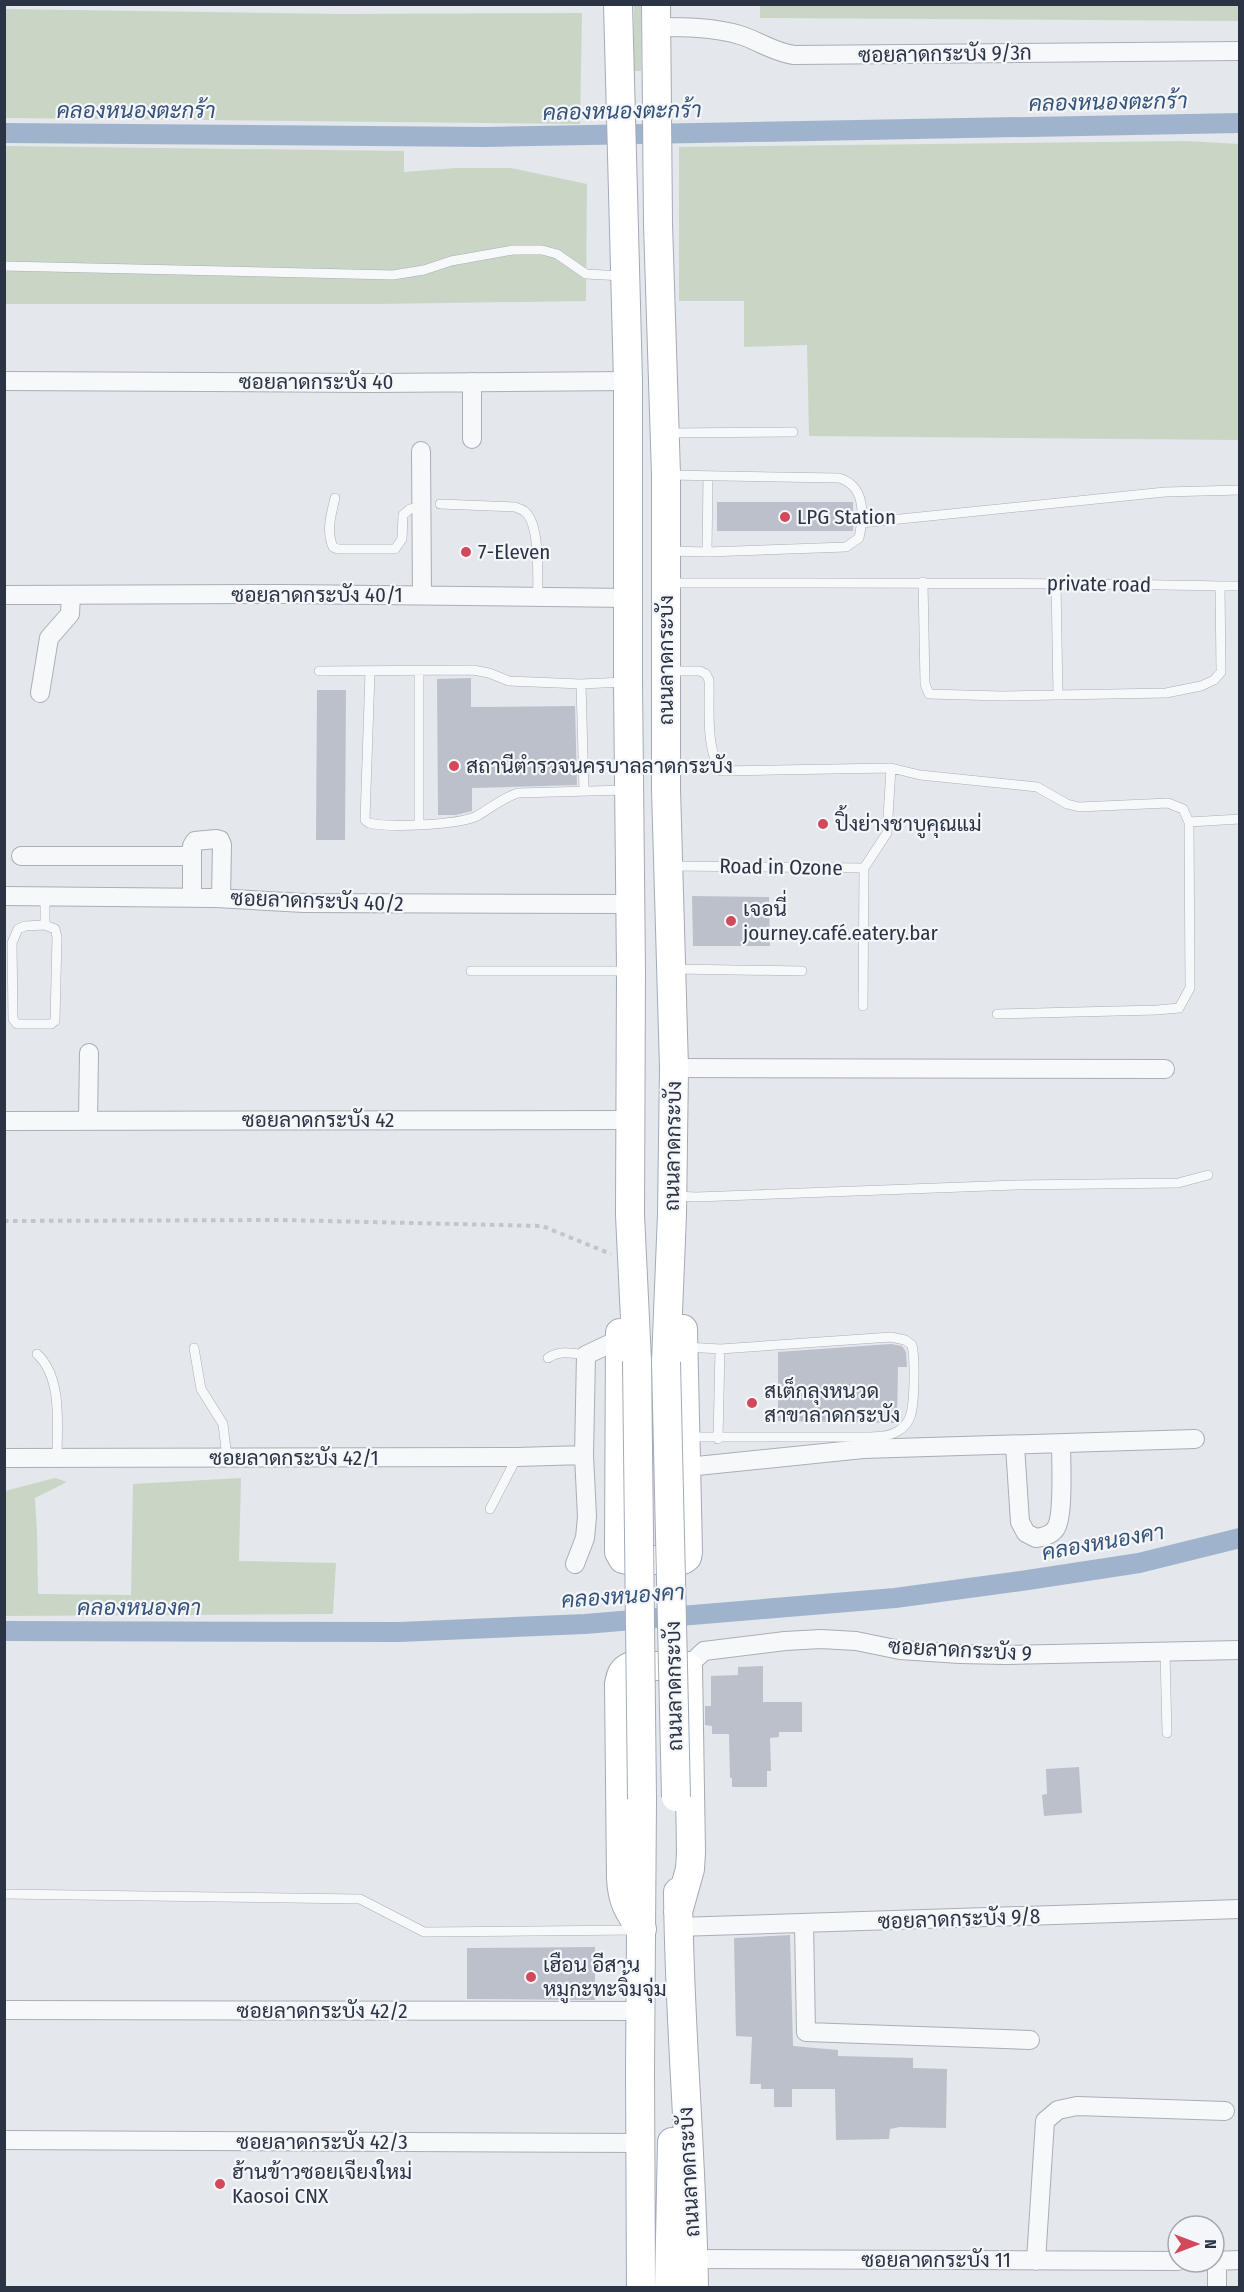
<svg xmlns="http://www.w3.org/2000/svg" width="1244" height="2292" font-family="'Fira Sans Condensed',Sarabun,sans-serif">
<rect width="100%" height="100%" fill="#e4e7ec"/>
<path fill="#c9d6c5" d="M634,5H641V71H634Z
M760,5L1239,4L1240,21L760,18Z
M5,9L338,14L582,13L580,124L5,118Z
M1186,141L1239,144V440L809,436L807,345L744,347V301H679V147Z
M5,146L404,151V172L456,168H511L587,184L586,301L378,304H5Z
M55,1478L67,1482L35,1498L37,1533L38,1594L131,1595L133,1484L241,1478L239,1561L336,1563L333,1614L5,1616V1491Z"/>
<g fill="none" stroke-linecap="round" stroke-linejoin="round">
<path stroke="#9fb4cc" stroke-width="20" d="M4,133L486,137L1240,123
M4,1631L399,1632L585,1624L895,1598L1021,1581L1139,1563L1240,1538"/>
</g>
<path fill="#bbc0ca" d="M717,502H853V531H717Z
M471,678V707L575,706L577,785L472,788V811L456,815H438L437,679Z
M317,690H346L345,840H316Z
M692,896L769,897L770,946H693Z
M891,1344L902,1346L906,1352L907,1367H898L897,1423L778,1421V1352Z
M763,1666V1702H802V1732H779V1737L770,1738L771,1771H767V1787H732V1778H730L729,1734H712V1726L705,1725V1706H711V1676L738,1675V1667Z
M1079,1767L1082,1813L1044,1816L1042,1795L1047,1794L1046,1769Z
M790,1935L793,2046L838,2050V2056L913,2058V2068L947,2069L946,2128L900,2127L890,2129L889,2139L836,2140L835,2089H792V2107H774V2089H761V2084H750L752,2037L736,2036L734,1938Z
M595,1947V2000L467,1999V1948Z"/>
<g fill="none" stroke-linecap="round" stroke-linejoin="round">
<g stroke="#a9aeb7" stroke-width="10">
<path id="lane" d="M4,266L393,275L424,270L451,261L513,250H542L557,254L586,274L623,276
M667,433L793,432
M668,475L839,478C866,486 864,515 859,538L846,547L707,552L669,551
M335,498C331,515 326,531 333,547L338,549H395L402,539L403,515L410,509L421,507
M440,504L515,507C518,508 521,509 524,511C541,523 537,577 538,597
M861,523L1165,492L1240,490
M707,552L708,477
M669,583C853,583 1036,582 1220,586L1221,672L1214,680L1201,686L1166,693L1001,696L929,694L925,684L923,582
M1056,583L1058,695
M1220,586H1240
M319,671L473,670L489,673L509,681L581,684L625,682
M669,671H700L706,674L709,680C710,708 705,747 721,771L891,768L920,775L1037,787L1067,804L1079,807L1168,803L1183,809L1189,822L1190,988L1179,1008L1157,1010L997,1014
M370,672L365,820L369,823C390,828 458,825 477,816C491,808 502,798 518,793L626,790
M581,684L584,790
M1189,822L1240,819
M419,824V671
M673,866L864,868L863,1006
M864,868L887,833L891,768
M45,925L25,926L18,929L12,943L13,1019L17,1024H51L55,1021L57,937L55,929L45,925V896
M676,969L802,971
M471,971H629
M675,1196L696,1197L1016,1185L1178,1183L1208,1175
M686,1347L720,1349L891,1337L905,1340L912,1345C915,1359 915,1403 910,1417C908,1422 903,1428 898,1431C888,1437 876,1437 865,1437H690
M194,1348L201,1389L223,1424L227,1458
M37,1354C63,1378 57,1426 57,1458
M548,1358C560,1350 572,1353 586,1355
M718,1439L720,1349
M490,1509L517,1457
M1165,1652L1167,1733
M4,1894L360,1899L424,1932L636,1930"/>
</g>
<g stroke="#a9aeb7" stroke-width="20">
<path id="street" d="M655,27C684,27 713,27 740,35C759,41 773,52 794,55L1240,51
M4,381L372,383L628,381
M472,439V382
M421,451L422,595
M4,595L285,594L629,598
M40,693L49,638L70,614L71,595
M21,856H192
M4,896L216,898L304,903L630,904
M192,898V846L195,841L216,839L220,840L222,845L221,898
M674,1068L1165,1069
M4,1121L631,1120
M88,1121L89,1053
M1015,1446L1020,1522L1026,1533L1036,1538C1043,1537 1052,1535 1056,1528C1064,1515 1061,1461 1061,1444
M4,1458L517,1457L584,1455
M687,1467L863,1449L1195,1439
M575,1564L585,1538L587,1517L584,1455L586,1355L620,1339
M688,1666L704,1651L785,1641L821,1639L856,1641L900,1650L960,1654L1006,1655L1240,1650
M804,1924L806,2032L1030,2040
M678,1927L1240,1909
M4,2010L640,2011
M4,2140L640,2143
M694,2259L1178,2261
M1036,2261L1045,2121L1058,2110L1077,2106L1225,2111
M1214,2261L1240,2260
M1217,2288V2261"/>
</g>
<g stroke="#a3abb8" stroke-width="30">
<path id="primary" d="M618,4L628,381V682L631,971L630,1215L637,1361
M656,4L658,224L666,475V789L674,1068L672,1214L666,1362
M620,1333L619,1552L623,1559L627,1560H683L687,1557L688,1552L683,1329
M678,1892C679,2024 692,2155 694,2288
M642,1929C628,1912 622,1900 621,1878L619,1684C621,1674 622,1670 631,1666H688L691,1852L690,1869L678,1912
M641,2288L640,2070L642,1799
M669,2288L672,2142"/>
</g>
<path stroke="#c2c5cb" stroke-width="4" stroke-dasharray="4.5 4.5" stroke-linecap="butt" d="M4,1221L281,1220L542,1226L611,1254"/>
<use href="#lane" stroke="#f7f8fa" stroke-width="9"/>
<use href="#street" stroke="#f7f8fa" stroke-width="18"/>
<use href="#primary" stroke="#fff" stroke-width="28"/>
<g stroke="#a3abb8" stroke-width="30" stroke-linecap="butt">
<path id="primary-bridge" d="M637,1361L642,1799
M666,1362L676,1797"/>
</g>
<use href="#primary-bridge" stroke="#fff" stroke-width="28"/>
</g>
<g fill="#d1495b" stroke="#f4f6f9" stroke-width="2">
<circle cx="785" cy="517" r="6"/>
<circle cx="466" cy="552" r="6"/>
<circle cx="454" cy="766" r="6"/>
<circle cx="823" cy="824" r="6"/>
<circle cx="731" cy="921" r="6"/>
<circle cx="752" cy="1403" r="6"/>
<circle cx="531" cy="1977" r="6"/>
<circle cx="220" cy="2184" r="6"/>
</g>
<g text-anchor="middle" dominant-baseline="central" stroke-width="4.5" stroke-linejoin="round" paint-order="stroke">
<g font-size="21" fill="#2b3445" stroke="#f4f6f9">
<text transform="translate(945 54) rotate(-1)">ซอยลาดกระบัง 9/3ก</text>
<text x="316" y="382">ซอยลาดกระบัง 40</text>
<text transform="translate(1099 584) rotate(1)">private road</text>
<text x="317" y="595">ซอยลาดกระบัง 40/1</text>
<text transform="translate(666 660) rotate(-90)">ถนนลาดกระบัง</text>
<text transform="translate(781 867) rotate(1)">Road in Ozone</text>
<text transform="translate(317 901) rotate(2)">ซอยลาดกระบัง 40/2</text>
<text x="318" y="1120">ซอยลาดกระบัง 42</text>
<text transform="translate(673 1146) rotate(-89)">ถนนลาดกระบัง</text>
<text x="294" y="1458">ซอยลาดกระบัง 42/1</text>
<text transform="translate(960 1650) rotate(3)">ซอยลาดกระบัง 9</text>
<text transform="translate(674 1686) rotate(-91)">ถนนลาดกระบัง</text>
<text transform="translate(959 1919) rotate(-2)">ซอยลาดกระบัง 9/8</text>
<text x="322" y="2011">ซอยลาดกระบัง 42/2</text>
<text x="322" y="2142">ซอยลาดกระบัง 42/3</text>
<text transform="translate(689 2172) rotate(-93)">ถนนลาดกระบัง</text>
<text x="936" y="2260">ซอยลาดกระบัง 11</text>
</g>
<g font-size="21" fill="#2b3445" stroke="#f4f6f9" text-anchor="start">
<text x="797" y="517">LPG Station</text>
<text x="478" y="552">7-Eleven</text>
<text x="466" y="766">สถานีตำรวจนครบาลลาดกระบัง</text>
<text x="835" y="824">ปิ้งย่างชาบูคุณแม่</text>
<text x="743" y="909">เจอนี่<tspan x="743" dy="24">journey.café.eatery.bar</tspan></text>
<text x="764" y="1391">สเต็กลุงหนวด<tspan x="764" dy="24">สาขาลาดกระบัง</tspan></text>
<text x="543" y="1965">เฮือน อีสาน<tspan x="543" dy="24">หมูกะทะจิ้มจุ่ม</tspan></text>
<text x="232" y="2172">ฮ้านข้าวซอยเจียงใหม่<tspan x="232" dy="24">Kaosoi CNX</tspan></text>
</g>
<g font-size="22" font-style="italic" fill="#34527a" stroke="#f4f6f9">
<text transform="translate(1108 102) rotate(-1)">คลองหนองตะกร้า</text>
<text x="136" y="110">คลองหนองตะกร้า</text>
<text transform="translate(622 111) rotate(-1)">คลองหนองตะกร้า</text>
<text transform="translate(1103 1542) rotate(-10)">คลองหนองคา</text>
<text transform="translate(623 1596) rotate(-4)">คลองหนองคา</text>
<text x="139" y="1607">คลองหนองคา</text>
</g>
</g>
<rect width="1244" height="2292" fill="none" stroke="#2b3445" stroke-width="12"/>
<g transform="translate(1196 2244) rotate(90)"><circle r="28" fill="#f4f6f9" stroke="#a4a8b1" stroke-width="1.5"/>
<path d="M0-4.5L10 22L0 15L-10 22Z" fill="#d1495b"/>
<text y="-9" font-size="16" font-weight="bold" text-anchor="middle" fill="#2b3445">N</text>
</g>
</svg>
